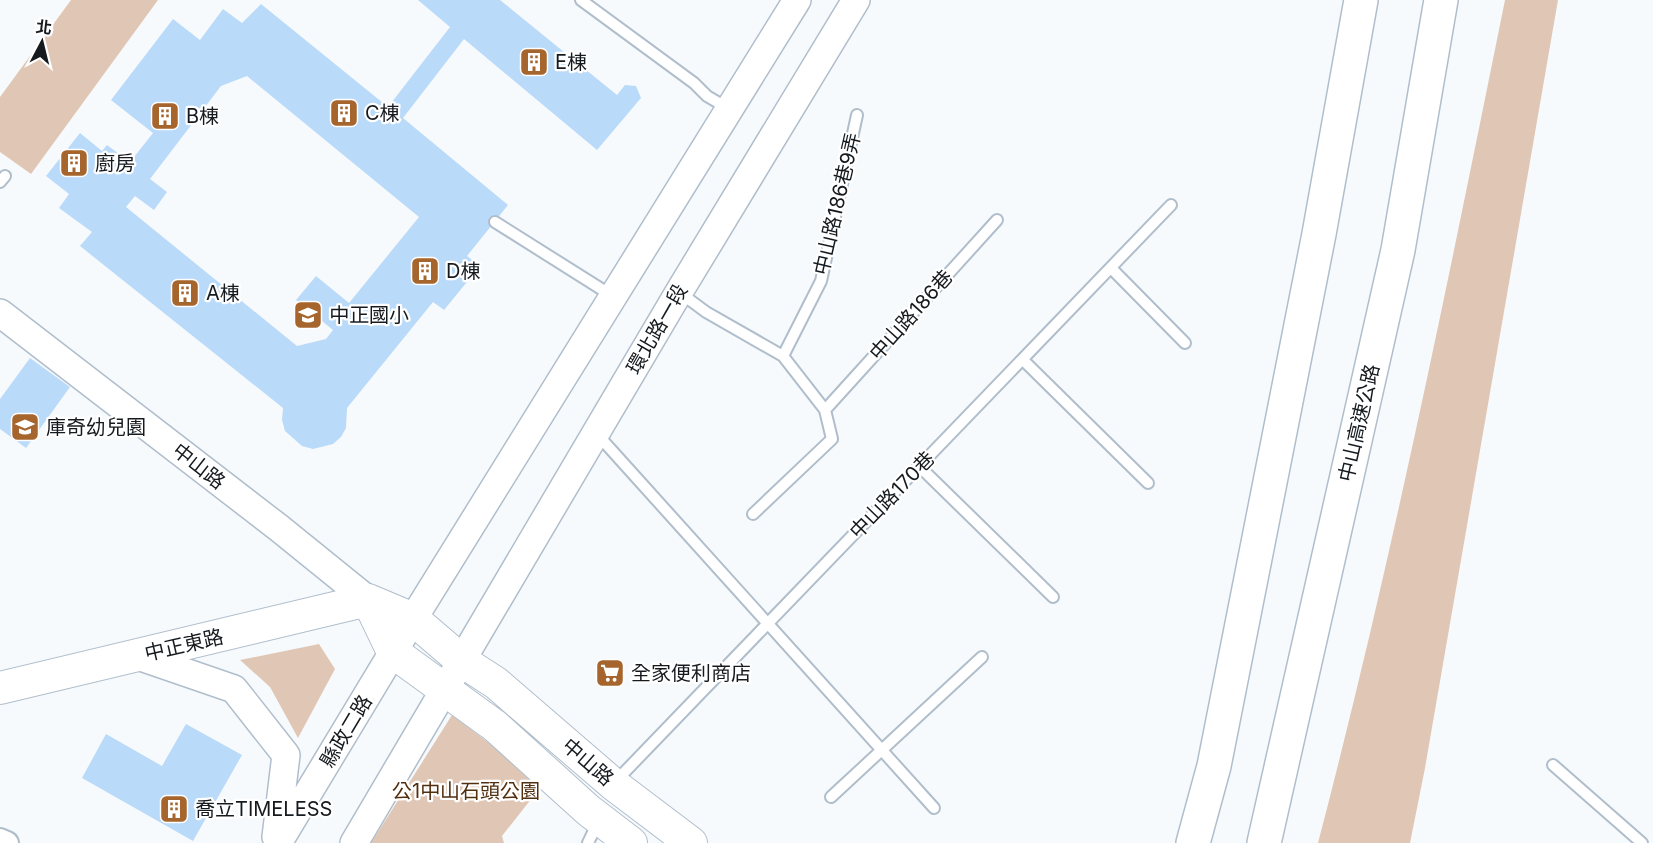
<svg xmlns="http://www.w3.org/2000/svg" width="1653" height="843" font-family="Inter,'Noto Sans TC',sans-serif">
<rect width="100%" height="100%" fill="#f7fafd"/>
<path fill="#e0c7b5" d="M71,0H158L31,174L0,152V97Z
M1505,0H1558L1425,768L1410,843H1318C1391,564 1448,282 1505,0Z
M319,644L335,669L298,738L270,687L240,660Z
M452,715L543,784L502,836L504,843H371Z"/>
<path fill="#badaf9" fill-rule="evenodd" d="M418,0H500L617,95L625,85L636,86L641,98L597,150L464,39L403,118L508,205L467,256L480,266L444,310L433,302L347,408L346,428L341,437L333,444L313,449L302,446L285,431L282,420L283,408L80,246L92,232L59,208L69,194L46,176L80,133L102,151L107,145L130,162L153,133L111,100L173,19L200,40L223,9L242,23L261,4L388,107L450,27ZM247,76L419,217L349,303L316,276L296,300L333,330L326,339L297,346L126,207L135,196L154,210L167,192L150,179L221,86Z
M30,358L70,387L26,448L0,429V399Z
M186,724L242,755L193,841L82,778L106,734L162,766Z"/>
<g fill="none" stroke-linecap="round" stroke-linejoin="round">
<g stroke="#b0becc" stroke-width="14">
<path id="service" d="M581,0L694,83L707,96L729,109
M0,182L5,176
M495,222L614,297
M1111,268L1185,343
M679,292L706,312L783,356L825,410L832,439L753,514
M783,356L821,281L857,115
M1023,360L1148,483
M825,410L997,220
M597,434L934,808
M919,466L1053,597
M1553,765L1642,843
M615,782L1171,205
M831,797L982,657
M588,843L598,822"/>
</g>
<g stroke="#b0becc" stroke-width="26">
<path id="minor" d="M0,840L7,843"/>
</g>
<g stroke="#b0becc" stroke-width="30">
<path id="tertiary" d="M0,313L279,528L368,600
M138,656L234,689L286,755L276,837
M278,843L413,619L797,0
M354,843L679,292L856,0"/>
</g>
<g stroke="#b0becc" stroke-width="34">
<path id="secondary" d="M368,600L413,619L462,661L496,683L613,784L691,843
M368,600L393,652L495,726L588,810L631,843
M0,688L368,600"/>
</g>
<g stroke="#b0becc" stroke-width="36">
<path id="motorway" d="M1193,843L1214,766L1319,234L1361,0
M1264,843L1398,250L1441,0"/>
</g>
<use href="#service" stroke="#fff" stroke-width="10"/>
<use href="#minor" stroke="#fff" stroke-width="22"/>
<use href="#tertiary" stroke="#fff" stroke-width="27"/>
<use href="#secondary" stroke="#fff" stroke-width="32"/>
<use href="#motorway" stroke="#fff" stroke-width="33"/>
</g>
<defs>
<g id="building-square" transform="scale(1.5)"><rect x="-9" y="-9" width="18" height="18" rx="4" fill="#a5652d" stroke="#fff"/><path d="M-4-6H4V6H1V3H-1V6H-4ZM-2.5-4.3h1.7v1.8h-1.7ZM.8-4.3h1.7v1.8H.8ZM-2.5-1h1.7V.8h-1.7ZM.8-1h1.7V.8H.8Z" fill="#fff"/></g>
<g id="school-square" transform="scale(1.5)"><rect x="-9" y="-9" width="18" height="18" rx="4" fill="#a5652d" stroke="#fff"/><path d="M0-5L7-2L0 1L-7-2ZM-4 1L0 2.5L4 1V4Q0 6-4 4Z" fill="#fff"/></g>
<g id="supermarket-square" transform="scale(1.5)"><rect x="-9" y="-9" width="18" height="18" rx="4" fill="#a5652d" stroke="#fff"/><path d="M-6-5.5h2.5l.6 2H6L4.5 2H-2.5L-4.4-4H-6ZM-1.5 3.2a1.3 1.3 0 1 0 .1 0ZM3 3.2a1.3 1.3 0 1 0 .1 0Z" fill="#fff"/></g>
</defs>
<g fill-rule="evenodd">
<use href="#building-square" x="534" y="62"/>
<use href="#building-square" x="344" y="113"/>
<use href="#building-square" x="165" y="116"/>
<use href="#building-square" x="74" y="163"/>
<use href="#building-square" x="425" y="271"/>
<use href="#building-square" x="185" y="293"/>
<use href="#school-square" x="308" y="315"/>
<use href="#school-square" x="25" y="427"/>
<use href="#supermarket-square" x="610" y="673"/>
<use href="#building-square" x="174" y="809"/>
</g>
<g text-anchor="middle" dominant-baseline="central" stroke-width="4.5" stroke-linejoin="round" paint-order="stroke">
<g font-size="20" fill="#151a1f" stroke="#fff" text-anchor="start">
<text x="555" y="62">E棟</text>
<text x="365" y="113">C棟</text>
<text x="186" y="116">B棟</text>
<text x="95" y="163">廚房</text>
<text x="446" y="271">D棟</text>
<text x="206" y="293">A棟</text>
<text x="329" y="315">中正國小</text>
<text x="46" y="427">庫奇幼兒園</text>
<text x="631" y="673">全家便利商店</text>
<text x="195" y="809">喬立TIMELESS</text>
</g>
<g font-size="20" fill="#151a1f" stroke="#fff">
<text transform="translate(837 204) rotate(-77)">中山路186巷9弄</text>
<text transform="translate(911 315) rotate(-48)">中山路186巷</text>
<text transform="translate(657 329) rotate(-60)">環北路一段</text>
<text transform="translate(1359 423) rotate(-77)">中山高速公路</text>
<text transform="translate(199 466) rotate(38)">中山路</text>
<text transform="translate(892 495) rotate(-46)">中山路170巷</text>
<text transform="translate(184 645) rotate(-13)">中正東路</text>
<text transform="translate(346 731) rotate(-59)">縣政二路</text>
<text transform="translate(588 762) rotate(41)">中山路</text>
</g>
<g font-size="20" fill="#522f0f" stroke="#fff">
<text x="466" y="791">公1中山石頭公園</text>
</g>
</g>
<g transform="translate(42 42) rotate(7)" stroke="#ffffff" stroke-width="4.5" paint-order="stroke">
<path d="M0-4.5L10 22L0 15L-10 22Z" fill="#151a1f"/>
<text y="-9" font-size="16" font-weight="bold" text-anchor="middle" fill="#151a1f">北</text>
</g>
</svg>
